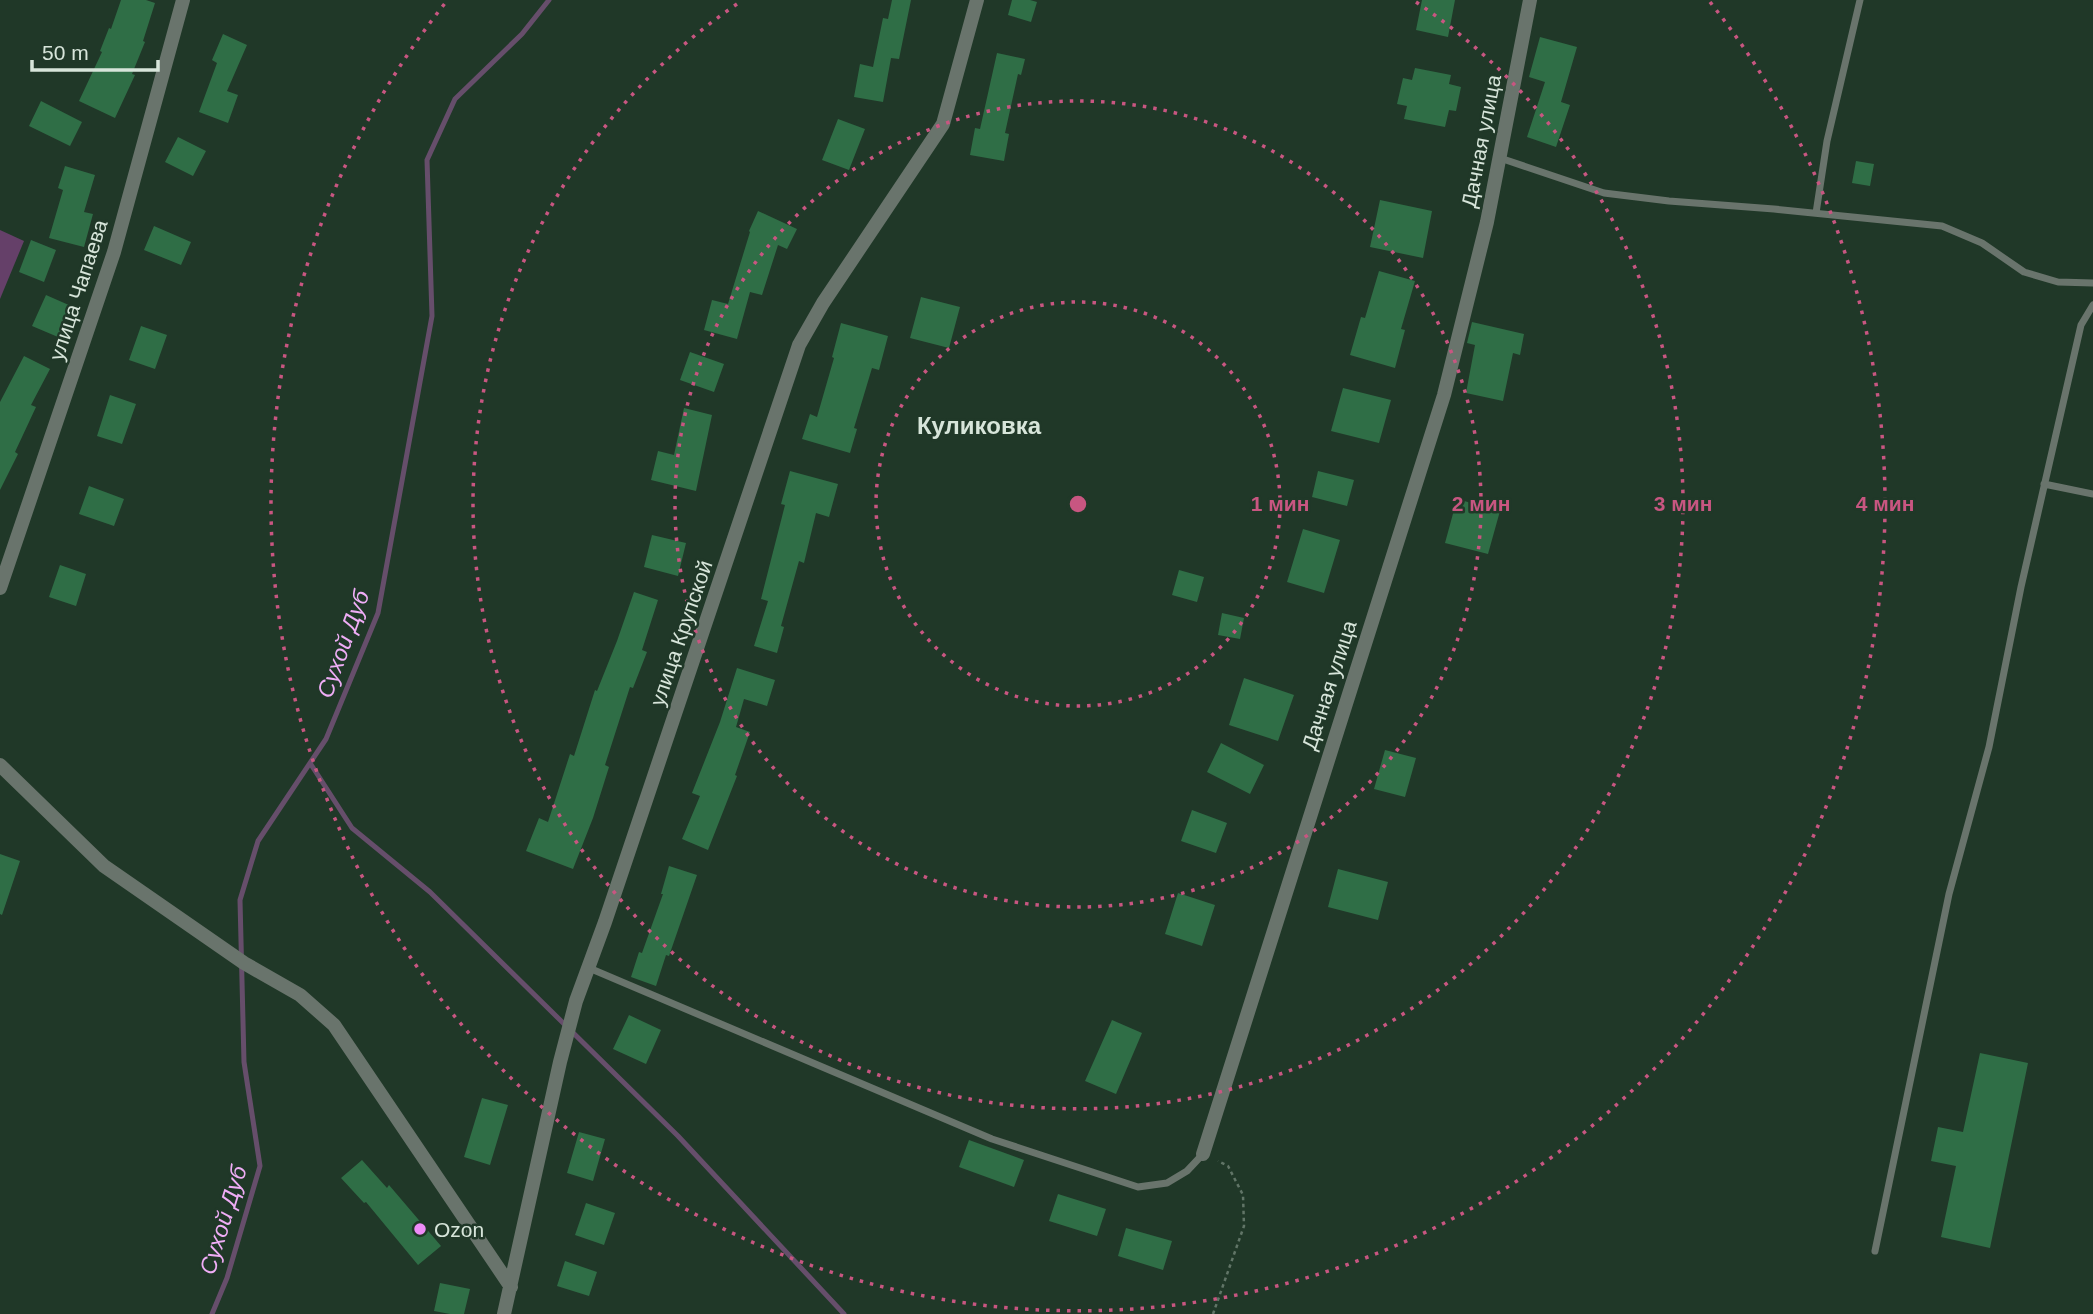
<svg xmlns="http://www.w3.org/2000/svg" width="2093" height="1314" font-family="Arial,sans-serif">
<rect width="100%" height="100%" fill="#203828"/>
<path fill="#654069" d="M0,230L24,241L0,299Z"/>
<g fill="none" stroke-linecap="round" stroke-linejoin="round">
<path stroke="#664e6b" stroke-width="5" d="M310,763L352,828L430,892L678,1136L844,1314
M212,1314L227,1278L260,1166L244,1062L240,900L258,841L326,739L378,613L432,316L427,160L455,99L522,34L549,0"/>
</g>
<path fill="#2f6e46" d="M121,0H146L155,3L143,41L145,42L132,74L135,75L115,118L79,101L102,52L100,51L109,28L111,29Z
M892,0H911L899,59L891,58L883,102L854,97L860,64L873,67L883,18L888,19Z
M1012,0H1030L1037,2L1031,22L1008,15Z
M1422,0H1455L1448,37L1416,30Z
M223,34L247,45L227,91L238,95L228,123L199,112L217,63L212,60Z
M1540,37L1577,47L1561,102L1570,105L1556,147L1527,137L1545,82L1529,77Z
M997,53L1025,59L1021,75L1018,74L1005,133L1009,134L1004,161L970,155L975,128L980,129Z
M1415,68L1451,75L1449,84L1461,87L1456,111L1449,110L1445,127L1404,119L1407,106L1397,104L1403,78L1412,80Z
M41,101L82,122L70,146L29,126Z
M838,119L865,129L849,170L822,160Z
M178,137L206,151L193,176L165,162Z
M1856,161L1874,164L1870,186L1852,183Z
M65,166L95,175L84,212L93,214L84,247L49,238L63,190L58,188Z
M1380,200L1432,211L1423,258L1370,247Z
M758,211L797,229L787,249L778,245L762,295L750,292L737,339L704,330L712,300L728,304L750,232L749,231Z
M154,226L191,242L181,265L144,250Z
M31,240L56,250L44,282L19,272Z
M1379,271L1415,281L1401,329L1405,330L1395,368L1350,355L1361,317L1365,318Z
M46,295L71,306L58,337L32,326Z
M921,297L960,307L949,348L910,338Z
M1472,322L1524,334L1520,355L1513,353L1503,401L1466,393L1475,345L1467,343Z
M841,323L888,336L879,370L872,368L854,428L857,429L850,453L802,439L810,414L817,417L834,358L832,357Z
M141,326L167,335L155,369L129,360Z
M690,352L724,364L714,392L680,380Z
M24,356L50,369L31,405L36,407L15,452L18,454L0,490V402Z
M1343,388L1391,400L1379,443L1331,431Z
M110,395L136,404L122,444L97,436Z
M684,408L712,415L696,491L651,480L658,451L674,455Z
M790,471L838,484L829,517L816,513L804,563L799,561L781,626L784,627L777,653L754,646L768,601L761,599L785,505L781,504Z
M1318,471L1354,480L1347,506L1312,497Z
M89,486L124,499L114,526L79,514Z
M1457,499L1500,511L1488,554L1445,543Z
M1303,529L1340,540L1324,593L1287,582Z
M652,535L686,543L678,576L644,567Z
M60,565L86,574L76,606L49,597Z
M1179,570L1204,577L1197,602L1172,595Z
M634,592L658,600L642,650L647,652L633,688L630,687L605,765L609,767L593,818L573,869L526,851L539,818L548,822L570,754L574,756L595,690L597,691L617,641Z
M1222,613L1244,618L1240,639L1218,635Z
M737,668L775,680L767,706L744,699L736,727L750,732L735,775L737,776L708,850L682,839L700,796L692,793L720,722Z
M1244,678L1294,695L1278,741L1229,725Z
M1221,743L1264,765L1250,794L1207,772Z
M1385,750L1416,758L1405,797L1374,789Z
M1192,810L1227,823L1216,853L1181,841Z
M0,854L20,861L2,915L0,914Z
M669,866L697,875L669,956L666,955L656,986L631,977L639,952L642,953L663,894H661Z
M1338,869L1388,882L1378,920L1328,907Z
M1178,893L1215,905L1202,946L1165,934Z
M629,1015L661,1030L646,1064L613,1049Z
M1112,1020L1142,1033L1116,1094L1085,1081Z
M1980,1053L2028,1063L1990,1248L1941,1237L1956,1166L1931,1161L1938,1127L1963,1132Z
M482,1098L508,1105L490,1165L464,1157Z
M579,1132L605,1139L593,1181L567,1173Z
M969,1140L1024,1160L1014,1187L959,1167Z
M362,1160L387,1188L389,1185L441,1246L418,1265L366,1202L364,1203L341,1178Z
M1058,1194L1106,1209L1097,1236L1049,1221Z
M586,1203L615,1213L604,1245L575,1235Z
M1126,1228L1172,1241L1163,1270L1118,1256Z
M565,1261L597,1272L589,1296L557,1286Z
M440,1283L470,1289L464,1314H450L434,1311Z"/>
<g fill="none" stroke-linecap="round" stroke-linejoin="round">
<path stroke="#617567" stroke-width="2.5" stroke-dasharray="3.5 3.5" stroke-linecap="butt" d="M1213,1314L1244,1226L1243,1195L1228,1166L1218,1161"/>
<path stroke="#69746c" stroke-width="7" d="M1500,158L1604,193L1669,201L1774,209L1942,226L1982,243L2024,272L2058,282L2093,283
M1816,213L1827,141L1860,0
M2044,484L2093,494
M589,968L992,1139L1138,1187L1167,1183L1187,1171L1203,1154
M1875,1251L1949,894L1989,747L2021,587L2081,325L2093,305"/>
<path stroke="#69746c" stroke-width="14" d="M0,588L114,252L183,0
M0,765L104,866L244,963L300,995L334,1025L511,1287
M1203,1154L1444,395L1487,222L1530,0
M504,1314L560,1062L576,1001L605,922L799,345L823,303L943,124L977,0"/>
</g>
<g fill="none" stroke="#c85681" stroke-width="3.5" stroke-dasharray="3.5 7">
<circle cx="1078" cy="504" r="202"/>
<circle cx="1078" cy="504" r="403"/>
<path d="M1416 2A605 605 0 1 1 740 2"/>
<path d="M1710 2A807 807 0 1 1 446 2"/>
</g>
<circle fill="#ee8cf8" stroke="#203828" stroke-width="2.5" cx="420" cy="1229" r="7"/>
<g text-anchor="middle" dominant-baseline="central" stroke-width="5" stroke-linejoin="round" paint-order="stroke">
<g font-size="21" fill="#d7e5da" stroke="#203828">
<text transform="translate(1481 141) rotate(-79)">Дачная улица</text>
<text transform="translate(78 290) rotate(-72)">улица Чапаева</text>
<text transform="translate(681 633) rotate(-71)">улица Крупской</text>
<text transform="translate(1329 685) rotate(-72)">Дачная улица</text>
</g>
<g font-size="21" fill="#d7e5da" stroke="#203828" text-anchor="start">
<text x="434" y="1229">Ozon</text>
</g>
<g font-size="23" font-style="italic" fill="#efadf6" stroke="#203828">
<text transform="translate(343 644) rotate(-70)">Сухой Дуб</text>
<text transform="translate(223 1220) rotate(-73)">Сухой Дуб</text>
</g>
<g font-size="24" font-weight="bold" fill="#d7e5da" stroke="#203828">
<text x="979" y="425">Куликовка</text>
</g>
</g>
<circle cx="1078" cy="504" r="10" fill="#c85681" stroke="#203828" stroke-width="3.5"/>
<g font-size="21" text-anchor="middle" font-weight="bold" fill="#c85681" stroke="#203828" stroke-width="5" stroke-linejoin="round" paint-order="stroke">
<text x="1280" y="511">1 мин</text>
<text x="1481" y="511">2 мин</text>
<text x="1683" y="511">3 мин</text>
<text x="1885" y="511">4 мин</text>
</g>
<path d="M32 60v10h126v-10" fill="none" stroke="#d7e5da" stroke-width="3.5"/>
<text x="42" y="60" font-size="21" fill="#d7e5da" stroke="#203828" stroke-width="5" paint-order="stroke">50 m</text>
</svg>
